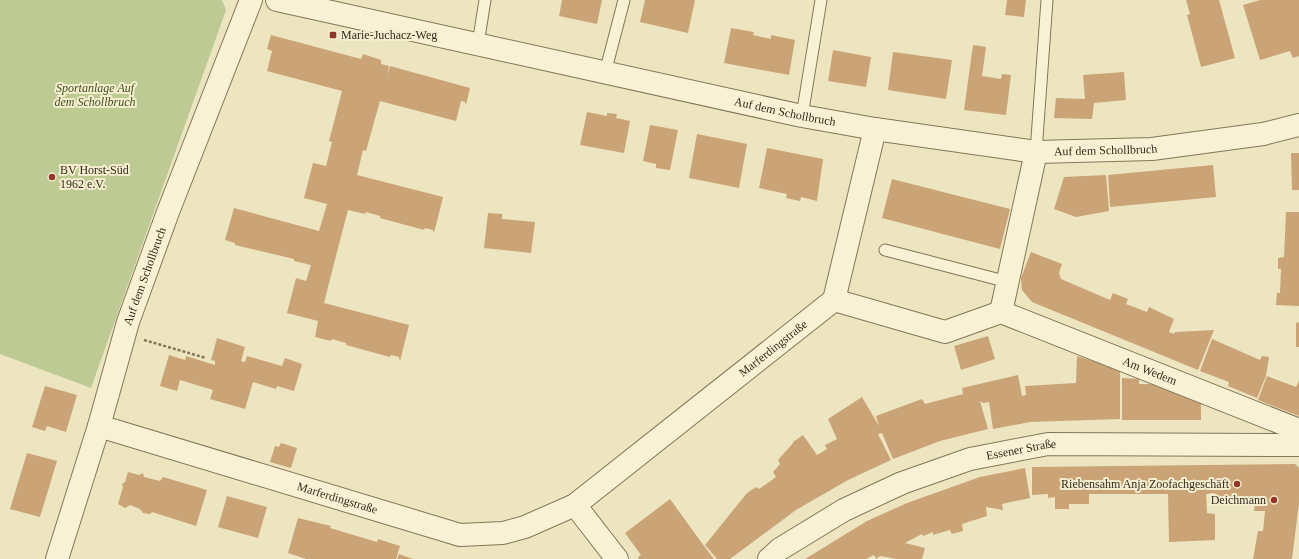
<svg xmlns="http://www.w3.org/2000/svg" width="1299" height="559" font-family="Georgia,serif">
<rect width="100%" height="100%" fill="#ede5c0"/>
<path fill="#bdca94" d="M0,0H222L226,10L91,388L0,354Z"/>
<path fill="#caa476" d="M562,0H602L597,24L559,16Z
M645,0H695L688,33L640,22Z
M1007,0H1026L1024,17L1005,15Z
M1186,0H1219L1235,58L1201,67L1187,15L1190,14Z
M1260,0H1299V56L1293,58L1290,51L1260,60L1243,5Z
M731,28L754,32L753,35L771,39V35L795,40L789,75L724,63Z
M271,35L361,59L363,54L381,60V64L389,66L387,75L390,66L470,88L466,105L465,102L461,101L456,121L380,101L366,151L363,150L357,175L443,197L434,233L433,230L425,228L424,230L380,218V216L366,212L365,214L348,210L338,248L324,303L409,325L400,361L399,357L391,355L390,357L346,345V343L332,339L331,341L315,337L318,321L287,313L296,278L306,281L311,265L294,261V259L235,245V243L225,240L234,208L319,231L327,204L304,198L313,163L326,166L332,142L329,141L342,91L267,71L272,51L267,49Z
M973,45L986,47L982,76L1001,79L1002,74L1011,75L1006,115L964,110Z
M833,50L871,57L866,87L828,81Z
M893,52L952,60L946,99L888,90Z
M1124,72L1126,100L1094,103L1092,119L1054,118L1056,98L1085,99L1083,75Z
M587,112L607,116V113L617,114L616,118L630,121L624,153L580,145Z
M650,125L678,130L670,170L656,168V164L643,161Z
M697,134L747,144L739,188L689,178Z
M767,148L823,159L817,201L801,197L800,201L786,198L787,194L759,188Z
M1291,153H1299V190H1292Z
M1213,165L1216,197L1110,207L1108,175Z
M1106,175L1109,211L1076,217L1054,209L1064,177Z
M892,179L1010,209L1000,249L882,218Z
M1286,212H1299V306L1276,305L1277,293H1280L1281,269H1278V258L1284,257Z
M488,213L502,214V219L535,222L531,253L484,248Z
M1031,252L1062,264L1059,273L1061,279L1110,300L1113,293L1128,299L1126,304L1147,312L1149,307L1174,319L1169,332L1174,334L1175,332L1214,330L1198,370L1032,302L1022,290L1021,278Z
M1299,322V347H1296V323Z
M988,336L995,359L961,370L954,346Z
M217,338L245,347L241,361L245,362L247,356L282,366L285,358L302,364L294,391L277,386L276,389L253,382L245,409L210,399L213,390L180,380L177,391L160,386L169,355L185,360L186,356L215,365V361L211,360Z
M1212,339L1260,360L1262,356L1269,357L1266,376L1257,398L1228,386L1229,382L1200,371Z
M1077,356L1120,370V419L1030,422L993,429L989,402L983,403L980,401L988,429L940,441L893,459L882,433L878,434L891,460L848,480L796,510L730,559H717L705,545L747,493L756,487L759,489L776,477L773,472L780,464L778,460L793,443V442L803,435L817,455L827,449L825,445L837,439L828,419L862,397L879,426L876,416L922,399L925,404L963,394L962,388L1018,375L1022,396L1026,395L1025,386L1076,383Z
M1267,376L1296,387L1299,381V416L1258,400Z
M1122,378L1139,379V384H1153L1201,403V420H1122Z
M45,386L77,395L66,432L47,426L45,431L32,427Z
M281,443L297,448L291,468L270,462L275,446L279,447Z
M27,453L57,461L40,517L10,509Z
M1295,464L1299,468V503L1292,559H1253L1258,531H1263L1265,511H1254L1255,503H1249L1248,498L1215,499V493L1206,494L1207,513L1215,514V540L1169,542L1168,494H1089V504H1069V509H1055V497L1048,498V494L1032,495V467Z
M1025,468L1030,498L1002,504L1003,510L986,507L987,516L962,524L963,531L952,534L950,530L933,535V532L923,536L922,534L905,543L925,548L922,559H896L880,556L876,559L874,555L866,559H805L867,521L907,503L980,477Z
M128,472L139,475L143,473L144,477L160,481L163,477L207,490L196,526L152,512L150,514L143,513L140,509L130,505L125,508L118,504L123,487L122,484L125,482Z
M227,496L267,507L258,538L218,527Z
M670,499L704,546L714,559H639L638,557L641,555L625,533Z
M298,518L331,526L330,528L377,542L378,539L400,546L396,559H306L288,553Z
M399,554L413,559H397Z"/>
<g fill="none" stroke-linecap="round" stroke-linejoin="round">
<g stroke="#857658" stroke-width="13">
<path id="lane" d="M478,44L485,0
M605,73L624,0
M802,116L821,0
M1036,152L1047,0
M885,250L1008,282"/>
</g>
<g stroke="#857658" stroke-width="24">
<g id="street">
<path id="s1" d="M277,0L802,116L875,129L1036,152L1152,149L1263,134L1299,125"/>
<path id="s2" d="M834,300L945,332L1001,312L1299,430"/>
<path d="M1001,312L1036,152"/>
<path id="s3" d="M99,426L460,535L503,533L525,527L575,505L834,300L875,129"/>
<path d="M575,505L617,559"/>
<path id="s4" d="M57,559L99,426L128,322L168,212L251,0"/>
<path id="s5" d="M769,559L780,549L844,510L902,483L970,459L1048,444L1299,445"/>
</g>
</g>
<path stroke="#857658" stroke-width="2.5" stroke-dasharray="3 2" stroke-linecap="butt" d="M144,340L206,358"/>
<use href="#lane" stroke="#f8f1d3" stroke-width="11"/>
<use href="#street" stroke="#f8f1d3" stroke-width="22"/>
</g>
<g fill="#93362a" stroke="#f4eecf" stroke-width="1.5">
<rect x="329" y="31" width="8" height="8" rx="2"/>
<circle cx="52" cy="177" r="4"/>
<circle cx="1237" cy="484" r="4"/>
<circle cx="1274" cy="500" r="4"/>
</g>
<g text-anchor="middle" dominant-baseline="central" stroke-width="4" stroke-linejoin="round" paint-order="stroke">
<g font-size="12" fill="#352b1d" stroke="#f4eecf" text-anchor="start">
<text x="341" y="35">Marie-Juchacz-Weg</text>
<text x="60" y="170">BV Horst-Süd<tspan x="60" dy="14">1962 e.V.</tspan></text>
<text x="1229" y="484" text-anchor="end">Riebensahm Anja Zoofachgeschäft</text>
<text x="1266" y="500" text-anchor="end">Deichmann</text>
</g>
<g font-size="12" font-style="italic" fill="#405123" stroke="#f4eecf">
<text x="95" y="88">Sportanlage Auf<tspan x="95" dy="14">dem Schollbruch</tspan></text>
</g>
<g font-size="12" fill="#352b1d" stroke="#f4eecf">
<text stroke="none"><textPath href="#s1" startOffset="520">Auf dem Schollbruch</textPath></text>
<text stroke="none"><textPath href="#s1" startOffset="844">Auf dem Schollbruch</textPath></text>
<text stroke="none"><textPath href="#s4" startOffset="296">Auf dem Schollbruch</textPath></text>
<text stroke="none"><textPath href="#s3" startOffset="750">Marferdingstraße</textPath></text>
<text stroke="none"><textPath href="#s2" startOffset="335">Am Wedem</textPath></text>
<text stroke="none"><textPath href="#s5" startOffset="278">Essener Straße</textPath></text>
<text stroke="none"><textPath href="#s3" startOffset="249">Marferdingstraße</textPath></text>
</g>
</g>
</svg>
